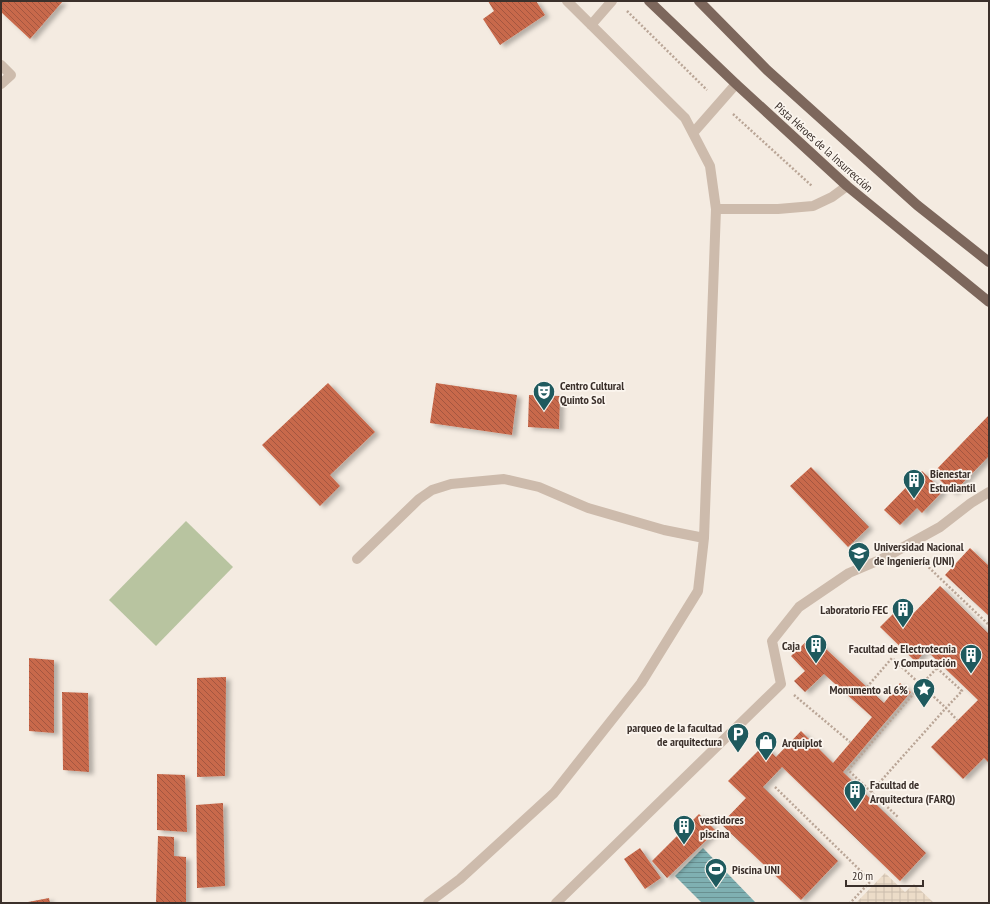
<svg xmlns="http://www.w3.org/2000/svg" width="990" height="904" font-family="'PT Sans Narrow',sans-serif">
<defs>
<pattern id="plaza-grid" width="8" height="8" patternUnits="userSpaceOnUse"><rect width="8" height="8" fill="#ecdcc8"/><path d="M0 4h8M4 0v8" fill="none" stroke="#cbbdac"/></pattern>
<pattern id="water-rules" width="6" height="5" patternUnits="userSpaceOnUse"><rect width="6" height="5" fill="#7fb0b2"/><path d="M0 2.5h6" fill="none" stroke="#699091"/></pattern>
<pattern id="building-back-hatch" width="6" height="6" patternUnits="userSpaceOnUse"><rect width="6" height="6" fill="#c8694b"/><path d="M-1 5l2 2M0 0l6 6M5-1l2 2" fill="none" stroke="#a4573f"/></pattern>
<filter id="shadow"><feDropShadow dx="4.5" dy="2.5" stdDeviation="2" flood-color="#0004"/></filter>
</defs>
<rect width="100%" height="100%" fill="#f4ebe1"/>
<path fill="#b8c4a0" d="M186,521L233,567L156,646L109,600Z"/>
<path fill="url(#plaza-grid)" d="M885,873L905,892L914,884L934,903H856Z"/>
<path fill="url(#water-rules)" d="M703,848L756,903H702L675,876Z"/>
<path fill="url(#building-back-hatch)" filter="url(#shadow)" d="M1,1H63L30,39L1,12Z
M488,1H536L545,15L500,45L483,19L494,11Z
M328,383L375,432L330,475L340,486L320,506L262,445Z
M436,383L517,395L512,435L430,423Z
M529,395L560,396L559,429L528,427Z
M989,415V456L953,493L933,473Z
M811,467L869,527L848,547L790,486Z
M922,471L943,491L922,513L917,508L900,525L884,510Z
M970,548L989,566V616L945,575Z
M940,586L989,634V763L984,758L963,779L931,747L978,700L926,650L916,662L880,627L900,607L910,617Z
M812,636L884,703L900,683L911,692L843,772L926,853L900,881L782,767L763,787L838,861L801,900L721,824L746,798L728,781L764,745L776,757L801,731L833,763L872,717L824,674L805,692L794,681L805,671L791,656Z
M29,658L54,660V733L29,731Z
M226,677L225,776L197,777V678Z
M62,692L88,693L89,772L63,770Z
M157,774L185,775L187,832L157,830Z
M223,803L225,886L197,888L196,805Z
M699,814L716,831L667,878L652,861Z
M158,836L174,837V856L186,857V903H156Z
M640,848L661,878L645,889L624,859Z
M49,898L50,903H28V902Z"/>
<g fill="none" stroke-linecap="round" stroke-linejoin="round">
<path stroke="#b9a596" stroke-width="2.5" stroke-dasharray="2 2" stroke-linecap="butt" d="M627,11L707,90
M733,114L812,186
M920,559L989,625
M937,668L962,691L946,708L921,685Z
M867,687L892,658L921,685L848,770L899,818
M794,695L850,742
M775,787L871,881L850,903
M871,792L946,708L957,720"/>
<path stroke="#cdbbac" stroke-width="10" d="M591,25L612,1
M1,65L11,75L1,84
M693,133L736,84
M716,209H778L813,206L832,197L847,186
M357,559L419,499L432,490L451,484L504,479L539,487L588,508L664,530L704,538
M428,903L460,879L554,793L641,683L698,591L704,538L716,209L710,166L685,118L567,1
M556,903L781,684L772,641L799,607L849,573L882,559L940,527L971,503L989,492"/>
<path stroke="#7d675c" stroke-width="10" d="M649,1L736,84L847,186L989,302
M699,1L767,70L917,205L989,262"/>
</g>
<defs>
<g id="theatre-pin" transform="scale(1.15)"><path d="M0 17L-7.5 6A9.5 9.5 0 1 1 7.5 6Z" fill="#1f5a5e" stroke="#fbf5ee"/><path d="M-5-5.5Q0-4 5-5.5V0Q5 5 0 6Q-5 5-5 0ZM-3.3-2.5H-1v1.5H-3.3ZM1-2.5H3.3v1.5H1ZM-2.8 1Q0 5.5 2.8 1Z" fill="#fff"/></g>
<g id="building-pin" transform="scale(1.15)"><path d="M0 17L-7.5 6A9.5 9.5 0 1 1 7.5 6Z" fill="#1f5a5e" stroke="#fbf5ee"/><path d="M-4-6H4V6H1V3H-1V6H-4ZM-2.5-4.3h1.7v1.8h-1.7ZM.8-4.3h1.7v1.8H.8ZM-2.5-1h1.7V.8h-1.7ZM.8-1h1.7V.8H.8Z" fill="#fff"/></g>
<g id="university-pin" transform="scale(1.15)"><path d="M0 17L-7.5 6A9.5 9.5 0 1 1 7.5 6Z" fill="#1f5a5e" stroke="#fbf5ee"/><path d="M0-5L7-2L0 1L-7-2ZM-4 1L0 2.5L4 1V4Q0 6-4 4Z" fill="#fff"/></g>
<g id="sight-pin" transform="scale(1.15)"><path d="M0 17L-7.5 6A9.5 9.5 0 1 1 7.5 6Z" fill="#1f5a5e" stroke="#fbf5ee"/><path d="M0-6L1.8-2.2L6-1.7L2.9 1.2L3.7 5.4L0 3.3L-3.7 5.4L-2.9 1.2L-6-1.7L-1.8-2.2Z" fill="#fff"/></g>
<g id="parking-pin" transform="scale(1.15)"><path d="M0 17L-7.5 6A9.5 9.5 0 1 1 7.5 6Z" fill="#1f5a5e" stroke="#fbf5ee"/><path d="M-3.5-5.5H1a3.5 3.5 0 0 1 0 7H-1V5.5H-3.5ZM-1-3.4V-.6H.8a1.4 1.4 0 0 0 0-2.8Z" fill="#fff"/></g>
<g id="shop-pin" transform="scale(1.15)"><path d="M0 17L-7.5 6A9.5 9.5 0 1 1 7.5 6Z" fill="#1f5a5e" stroke="#fbf5ee"/><path d="M-5-2.5h2.3a2.7 3.5 0 0 1 5.4 0H5L5.5 6h-11ZM-1.5-2.5h3a1.5 2.3 0 0 0-3 0Z" fill="#fff"/></g>
<g id="stadium-pin" transform="scale(1.15)"><path d="M0 17L-7.5 6A9.5 9.5 0 1 1 7.5 6Z" fill="#1f5a5e" stroke="#fbf5ee"/><path d="M0-5a6.5 5 0 1 0 0 10a6.5 5 0 1 0 0-10ZM-3.5-1.8h7v3.6h-7Z" fill="#fff"/></g>
</defs>
<g fill-rule="evenodd">
<use href="#theatre-pin" x="544" y="392"/>
<use href="#building-pin" x="914" y="480"/>
<use href="#university-pin" x="859" y="553"/>
<use href="#building-pin" x="903" y="609"/>
<use href="#building-pin" x="816" y="645"/>
<use href="#building-pin" x="971" y="655"/>
<use href="#sight-pin" x="924" y="689"/>
<use href="#parking-pin" x="738" y="734"/>
<use href="#shop-pin" x="766" y="742"/>
<use href="#building-pin" x="855" y="791"/>
<use href="#building-pin" x="684" y="826"/>
<use href="#stadium-pin" x="716" y="869"/>
</g>
<g text-anchor="middle" dominant-baseline="central" stroke-width="3.5" stroke-linejoin="round" paint-order="stroke">
<g font-size="12" fill="#3b302b" stroke="#fbf5ee">
<text transform="translate(824 147) rotate(42)">Pista Héroes de la Insurrección</text>
</g>
<g font-size="12" font-weight="bold" fill="#3b302b" stroke="#fbf5ee" text-anchor="start">
<text x="560" y="385">Centro Cultural<tspan x="560" dy="14">Quinto Sol</tspan></text>
<text x="930" y="473">Bienestar<tspan x="930" dy="14">Estudiantil</tspan></text>
<text x="874" y="546">Universidad Nacional<tspan x="874" dy="14">de Ingeniería (UNI)</tspan></text>
<text x="888" y="609" text-anchor="end">Laboratorio FEC</text>
<text x="800" y="645" text-anchor="end">Caja</text>
<text x="956" y="648" text-anchor="end">Facultad de Electrotecnia<tspan x="956" dy="14">y Computación</tspan></text>
<text x="908" y="689" text-anchor="end">Monumento al 6%</text>
<text x="722" y="727" text-anchor="end">parqueo de la facultad<tspan x="722" dy="14">de arquitectura</tspan></text>
<text x="782" y="742">Arquiplot</text>
<text x="870" y="784">Facultad de<tspan x="870" dy="14">Arquitectura (FARQ)</tspan></text>
<text x="700" y="819">vestidores<tspan x="700" dy="14">piscina</tspan></text>
<text x="732" y="869">Piscina UNI</text>
</g>
</g>
<rect width="990" height="904" fill="none" stroke="#3b302b" stroke-width="4"/>
<path d="M846 880v6h77v-6" fill="none" stroke="#3b302b" stroke-width="2"/>
<text x="852" y="880" font-size="12" fill="#3b302b" stroke="#fbf5ee" stroke-width="3" paint-order="stroke">20 m</text>
</svg>
